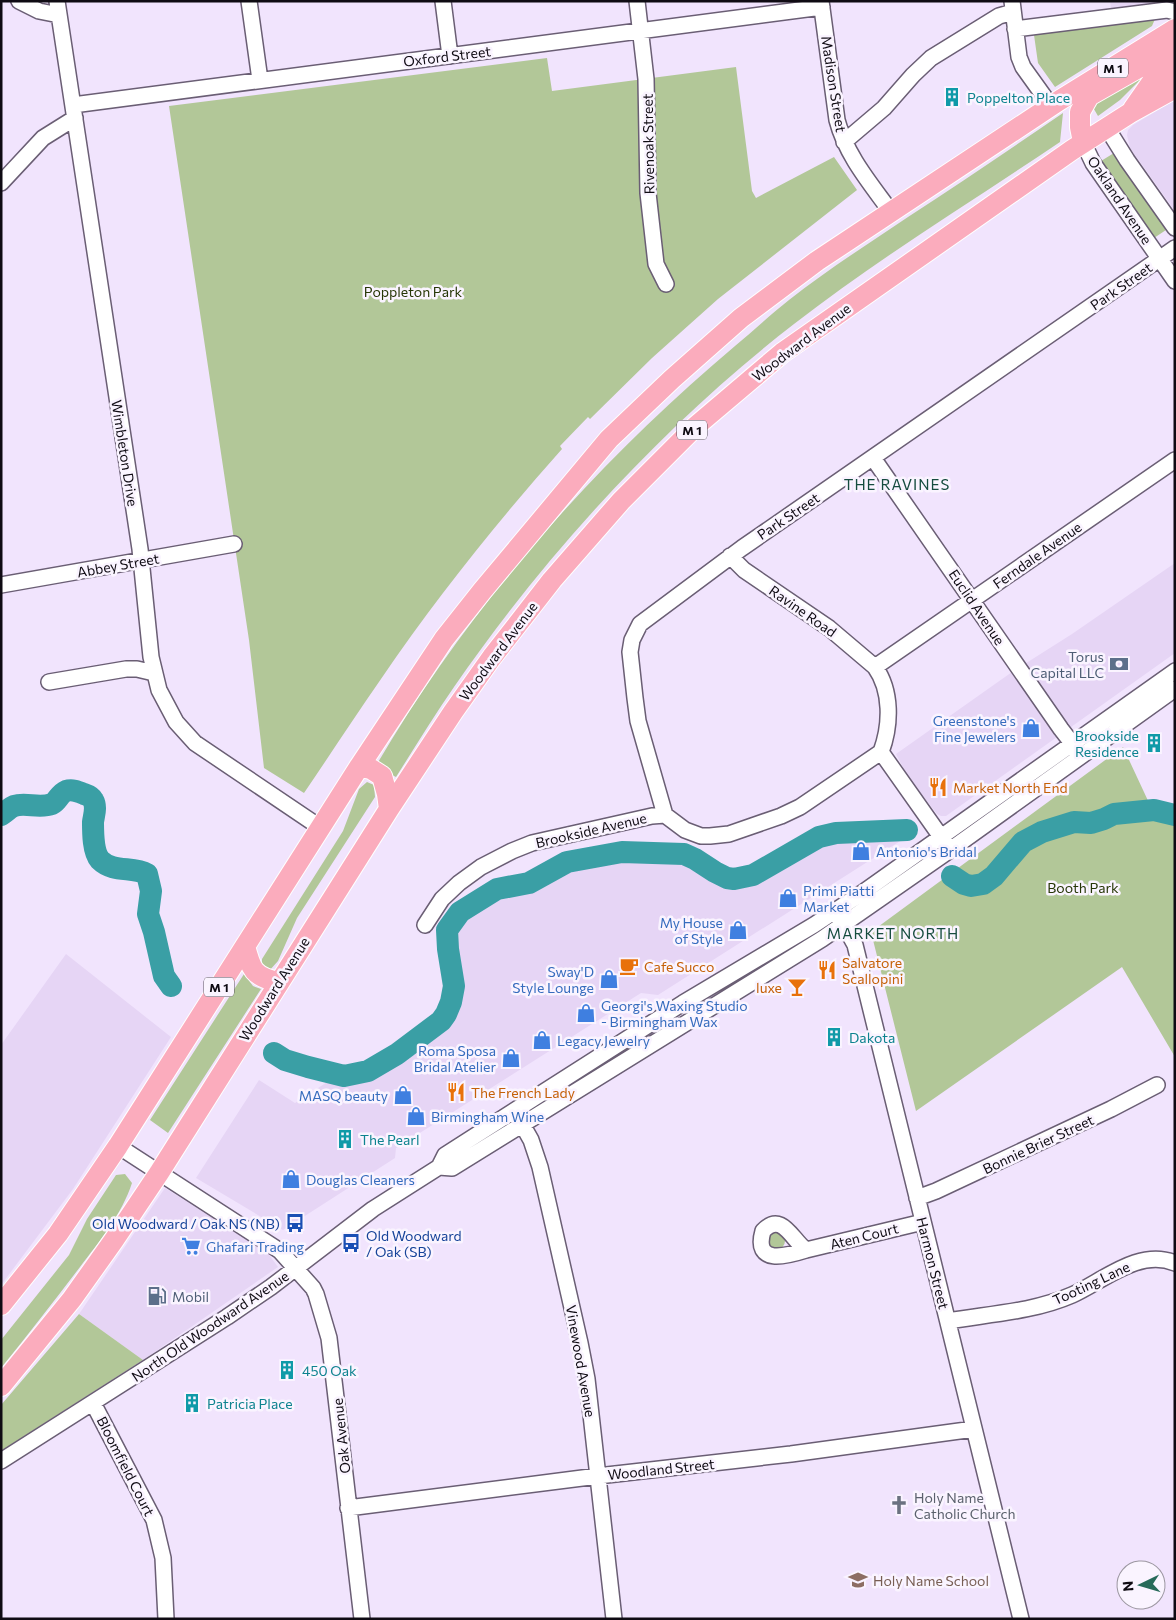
<svg xmlns="http://www.w3.org/2000/svg" width="1176" height="1620" font-family="Commissioner,sans-serif">
<rect width="100%" height="100%" fill="#f1e4fd"/>
<path fill="#e6d5f5" d="M1110,1H1175V2L1111,9Z
M1175,100V211L1130,148L1127,135L1128,130L1133,125Z
M1175,563V653L946,816H941L937,814L908,777L896,754L1012,672L1072,634Z
M836,833L905,838L658,995L641,993L396,1148L395,1158L283,1230L196,1178L259,1080L295,1103L338,1075L362,1073L377,1066L414,1043L441,1021L446,1014L451,1002L454,986L448,949L447,930L465,908L497,889L529,883L567,862L622,852L684,854L695,859L715,872L727,878L734,879L745,878Z
M66,954L171,1037L73,1189L1,1285V1045Z
M165,1188L267,1252L278,1267L143,1360L79,1314Z"/>
<path fill="#b2c798" d="M1155,19L1152,26L1055,87L1038,63L1034,35L1037,33Z
M547,58L552,91L736,67L752,191L756,198L834,157L857,190L718,299L652,358L590,419L588,417L560,446L562,449C497,522 436,598 381,679C355,716 330,755 304,793L264,768L249,640L169,106Z
M1175,61L1139,81L1120,100L1098,116L1091,104L1107,93Z
M1063,113L1060,142C971,202 879,258 794,324C666,423 546,553 454,687C434,716 415,747 396,777L392,775L377,764C470,605 595,464 735,346C753,331 771,314 789,300C827,270 868,244 908,217C960,183 1012,148 1063,113Z
M1114,153L1166,230L1154,238L1101,161Z
M1123,747L1150,805H1162L1175,812V1057L1122,967L916,1111L871,932Z
M367,782L374,785L375,797L297,918L278,961L269,971L262,968V959L343,831L359,789Z
M244,974L253,986L261,989L168,1133L150,1120Z
M125,1174L132,1183C122,1214 99,1242 80,1267C54,1301 28,1335 1,1368V1340L69,1255L87,1219L116,1175Z
M767 1241a9 9 0 1 1 18 0a9 9 0 1 1-18 0Z
M79,1314L143,1360L1,1451V1405Z"/>
<g fill="none" stroke-linecap="round" stroke-linejoin="round">
<path stroke="#3a9fa5" stroke-width="22" d="M1,815C6,812 9,808 14,806C26,802 39,809 52,804C58,801 59,794 66,791C72,789 77,791 84,794C87,795 91,796 93,800C97,807 94,815 93,822C93,833 93,852 100,860C113,873 133,866 147,874L151,891L148,914L154,932L164,976L171,986
M952,876L964,884L971,886L983,884L994,876L1023,842L1042,832L1074,822L1091,823L1104,819L1114,814L1154,810L1175,815
M274,1053L285,1060L308,1067L344,1076L368,1071L397,1054L441,1021L446,1014L451,1002L454,986L448,949L447,930L460,912L497,889L529,883L567,862L622,852L684,854L695,859L715,872L727,878L734,879L753,875L819,837L836,833L907,830"/>
<g stroke="#6a5e74" stroke-width="18">
<path id="minor" d="M19,1L39,11L59,15
M57,1L140,549L151,657L159,690L176,722L195,743L321,828
M249,1L260,80
M443,1L450,56
M637,1L646,79L648,193L656,264L666,284
M821,1L837,120C846,155 870,183 891,212
M1012,1L1019,57L1023,67L1051,106
M1015,29L1167,10L1175,12
M73,105L822,7
M1107,128L1127,160L1175,228
M844,142L884,108L913,75L931,58L999,16L1013,12
M1083,142L1093,163L1175,281
M1,183L43,138L75,118
M873,458L1061,729L1078,751
M1,585L234,544
M875,667L1175,460
M49,682L126,669H137L154,673
M881,752L946,844
M665,815L638,721L635,698L630,652L632,640L640,624L742,548L1175,248
M839,916L855,945L1021,1619
M425,925L442,899L459,883L481,867L512,851L532,843L652,816L665,815L685,830L701,836H710L729,834L781,816L800,807L881,752C891,725 892,691 875,667L829,628L744,570L730,556
M518,1117L531,1140L540,1167L580,1343L587,1379L614,1619
M118,1146L280,1251L313,1288L316,1294L329,1338L362,1619
M439,1167L452,1168L822,939L950,850L1175,689
M917,1198L936,1191L1111,1109L1157,1085
M806,1250C787,1256 753,1266 763,1231C782,1211 792,1240 806,1250L923,1222
M948,1321C989,1314 1033,1312 1072,1295C1103,1281 1139,1248 1175,1263
M93,1403L154,1520L163,1558L166,1619
M1,1461L227,1317L271,1287L373,1209L439,1167L445,1155L683,1003L814,925L862,893L1175,671
M348,1508L598,1476L791,1454L974,1429"/>
</g>
<g stroke="#fff" stroke-width="22">
<path id="major" d="M1133,109L1156,76L1175,66
M1083,142L1080,127V112L1089,96L1175,47
M359,767L371,769L382,776L387,794L389,809
M245,946C251,969 253,977 279,982
M1,1305L58,1234L118,1146L359,767L444,639L482,591L609,439L672,379L741,318L817,261L1060,100L1175,29
M1,1386L72,1299L114,1240L159,1173L389,809L453,712L492,657L552,580L621,501L696,426L782,353L1072,150L1130,113L1175,88"/>
</g>
<use href="#minor" stroke="#fff" stroke-width="15"/>
<use href="#major" stroke="#fbacbd" stroke-width="20"/>
</g>
<defs>
<g id="building-bare" transform="scale(1.5)"><path d="M-4-6H4V6H1V3H-1V6H-4ZM-2.5-4.3h1.7v1.8h-1.7ZM.8-4.3h1.7v1.8H.8ZM-2.5-1h1.7V.8h-1.7ZM.8-1h1.7V.8H.8Z" fill="#0f9aa8" stroke="#faf4ff" stroke-width="2.5" paint-order="stroke"/></g>
<g id="bank-bare" transform="scale(1.5)"><path d="M-6-4H6V4H-6ZM0-2.3a2.3 2.3 0 1 0 0 4.6a2.3 2.3 0 1 0 0-4.6Z" fill="#5c6f8a" stroke="#faf4ff" stroke-width="2.5" paint-order="stroke"/></g>
<g id="shop-bare" transform="scale(1.5)"><path d="M-5-2.5h2.3a2.7 3.5 0 0 1 5.4 0H5L5.5 6h-11ZM-1.5-2.5h3a1.5 2.3 0 0 0-3 0Z" fill="#3f7fe0" stroke="#faf4ff" stroke-width="2.5" paint-order="stroke"/></g>
<g id="restaurant-bare" transform="scale(1.5)"><path d="M-5-6h1v4h1v-4h1v4h1v-4h1v5L-1.5 .5V6h-2V.5L-5-1ZM5-6V6H3V1.5H1.5Q1.5-4 5-6Z" fill="#e8710a" stroke="#faf4ff" stroke-width="2.5" paint-order="stroke"/></g>
<g id="cafe-bare" transform="scale(1.5)"><path d="M-5.5-4.5H6V0H3Q3 3.5 0 3.5H-2.5Q-5.5 3.5-5.5 0ZM3-3.2v2h1.7v-2ZM-6 4.5H4V6H-6Z" fill="#e8710a" stroke="#faf4ff" stroke-width="2.5" paint-order="stroke"/></g>
<g id="bar-bare" transform="scale(1.5)"><path d="M-6-5H6L.8 .8V4.5H3.5V6h-7V4.5H-.8V.8Z" fill="#e8710a" stroke="#faf4ff" stroke-width="2.5" paint-order="stroke"/></g>
<g id="bus-bare" transform="scale(1.5)"><path d="M-5-6H5V4H4V6H2V4H-2V6H-4V4H-5ZM-3.5-4V0h7V-4ZM-3.5 1.2v1.5H-2V1.2ZM2 1.2v1.5H3.5V1.2Z" fill="#1a4fb4" stroke="#faf4ff" stroke-width="2.5" paint-order="stroke"/></g>
<g id="supermarket-bare" transform="scale(1.5)"><path d="M-6-5.5h2.5l.6 2H6L4.5 2H-2.5L-4.4-4H-6ZM-1.5 3.2a1.3 1.3 0 1 0 .1 0ZM3 3.2a1.3 1.3 0 1 0 .1 0Z" fill="#3f7fe0" stroke="#faf4ff" stroke-width="2.5" paint-order="stroke"/></g>
<g id="fuel-bare" transform="scale(1.5)"><path d="M-5.5-6h7V0h2V4h1.3V-2.5L3-4.5l.8-.8L6-3V5H2.5V1h-1V6h-7ZM-4.2-4.7v3.2H.2V-4.7Z" fill="#5c6f8a" stroke="#faf4ff" stroke-width="2.5" paint-order="stroke"/></g>
<g id="church-bare" transform="scale(1.5)"><path d="M-1.2-6h2.4v3.5h3.3v2.4h-3.3V6h-2.4V-.1h-3.3v-2.4h3.3Z" fill="#6b7280" stroke="#faf4ff" stroke-width="2.5" paint-order="stroke"/></g>
<g id="school-bare" transform="scale(1.5)"><path d="M0-5L7-2L0 1L-7-2ZM-4 1L0 2.5L4 1V4Q0 6-4 4Z" fill="#8d6e63" stroke="#faf4ff" stroke-width="2.5" paint-order="stroke"/></g>
</defs>
<g fill-rule="evenodd">
<use href="#building-bare" x="952" y="97"/>
<use href="#bank-bare" x="1119" y="664"/>
<use href="#shop-bare" x="1031" y="728"/>
<use href="#building-bare" x="1154" y="743"/>
<use href="#restaurant-bare" x="938" y="787"/>
<use href="#shop-bare" x="861" y="851"/>
<use href="#shop-bare" x="788" y="898"/>
<use href="#shop-bare" x="738" y="930"/>
<use href="#cafe-bare" x="629" y="966"/>
<use href="#restaurant-bare" x="827" y="970"/>
<use href="#shop-bare" x="609" y="979"/>
<use href="#bar-bare" x="797" y="987"/>
<use href="#shop-bare" x="586" y="1013"/>
<use href="#building-bare" x="834" y="1037"/>
<use href="#shop-bare" x="542" y="1040"/>
<use href="#shop-bare" x="511" y="1058"/>
<use href="#restaurant-bare" x="456" y="1092"/>
<use href="#shop-bare" x="403" y="1095"/>
<use href="#shop-bare" x="416" y="1116"/>
<use href="#building-bare" x="345" y="1139"/>
<use href="#shop-bare" x="291" y="1179"/>
<use href="#bus-bare" x="295" y="1223"/>
<use href="#bus-bare" x="351" y="1243"/>
<use href="#supermarket-bare" x="191" y="1246"/>
<use href="#fuel-bare" x="157" y="1296"/>
<use href="#building-bare" x="287" y="1370"/>
<use href="#building-bare" x="192" y="1403"/>
<use href="#church-bare" x="899" y="1505"/>
<use href="#school-bare" x="858" y="1580"/>
</g>
<g text-anchor="middle" dominant-baseline="central" stroke-width="5" stroke-linejoin="round" paint-order="stroke">
<g fill="#faf4ff" stroke="#56515a" stroke-width="1">
<rect x="1098" y="58.5" width="30" height="19" rx="4"/>
<rect x="677" y="420.5" width="30" height="19" rx="4"/>
<rect x="204" y="977.5" width="30" height="19" rx="4"/>
</g>
<g font-size="12" font-weight="bold" fill="#0f0b13">
<text x="1113" y="68">M 1</text>
<text x="692" y="430">M 1</text>
<text x="219" y="987">M 1</text>
</g>
<g font-size="14" fill="#0f0b13" stroke="#faf4ff">
<text transform="translate(447 56) rotate(-7)">Oxford Street</text>
<text transform="translate(834 84) rotate(81)">Madison Street</text>
<text transform="translate(648 144) rotate(-91)">Rivenoak Street</text>
<text transform="translate(1120 200) rotate(56)">Oakland Avenue</text>
<text transform="translate(1121 286) rotate(-35)">Park Street</text>
<text transform="translate(801 342) rotate(-37)">Woodward Avenue</text>
<text transform="translate(125 453) rotate(81)">Wimbleton Drive</text>
<text transform="translate(788 516) rotate(-34)">Park Street</text>
<text transform="translate(1037 555) rotate(-35)">Ferndale Avenue</text>
<text transform="translate(118 565) rotate(-10)">Abbey Street</text>
<text transform="translate(977 607) rotate(56)">Euclid Avenue</text>
<text transform="translate(803 611) rotate(35)">Ravine Road</text>
<text transform="translate(498 651) rotate(-53)">Woodward Avenue</text>
<text transform="translate(591 830) rotate(-13)">Brookside Avenue</text>
<text transform="translate(274 989) rotate(-58)">Woodward Avenue</text>
<text transform="translate(1038 1144) rotate(-25)">Bonnie Brier Street</text>
<text transform="translate(864 1236) rotate(-14)">Aten Court</text>
<text transform="translate(933 1263) rotate(76)">Harmon Street</text>
<text transform="translate(1091 1283) rotate(-25)">Tooting Lane</text>
<text transform="translate(210 1326) rotate(-34)">North Old Woodward Avenue</text>
<text transform="translate(581 1361) rotate(80)">Vinewood Avenue</text>
<text transform="translate(341 1436) rotate(-96)">Oak Avenue</text>
<text transform="translate(126 1466) rotate(63)">Bloomfield Court</text>
<text transform="translate(661 1469) rotate(-6)">Woodland Street</text>
</g>
<g font-size="14" fill="#0d838f" stroke="#faf4ff" text-anchor="start">
<text x="967" y="97">Poppelton Place</text>
<text x="1139" y="735" text-anchor="end">Brookside<tspan x="1139" dy="16">Residence</tspan></text>
<text x="849" y="1037">Dakota</text>
<text x="360" y="1139">The Pearl</text>
<text x="302" y="1370">450 Oak</text>
<text x="207" y="1403">Patricia Place</text>
</g>
<g font-size="14" fill="#263606" stroke="#faf4ff">
<text x="413" y="291">Poppleton Park</text>
<text x="1083" y="887">Booth Park</text>
</g>
<g font-size="14" fill="#4e5e75" stroke="#faf4ff" text-anchor="end">
<text x="1104" y="656">Torus<tspan x="1104" dy="16">Capital LLC</tspan></text>
<text x="172" y="1296" text-anchor="start">Mobil</text>
</g>
<g font-size="14" fill="#366cbe" stroke="#faf4ff" text-anchor="start">
<text x="1016" y="720" text-anchor="end">Greenstone's<tspan x="1016" dy="16">Fine Jewelers</tspan></text>
<text x="876" y="851">Antonio's Bridal</text>
<text x="803" y="890">Primi Piatti<tspan x="803" dy="16">Market</tspan></text>
<text x="723" y="922" text-anchor="end">My House<tspan x="723" dy="16">of Style</tspan></text>
<text x="594" y="971" text-anchor="end">Sway'D<tspan x="594" dy="16">Style Lounge</tspan></text>
<text x="601" y="1005">Georgi's Waxing Studio<tspan x="601" dy="16">- Birmingham Wax</tspan></text>
<text x="557" y="1040">Legacy Jewelry</text>
<text x="496" y="1050" text-anchor="end">Roma Sposa<tspan x="496" dy="16">Bridal Atelier</tspan></text>
<text x="388" y="1095" text-anchor="end">MASQ beauty</text>
<text x="431" y="1116">Birmingham Wine</text>
<text x="306" y="1179">Douglas Cleaners</text>
<text x="206" y="1246">Ghafari Trading</text>
</g>
<g font-size="14" fill="#c56008" stroke="#faf4ff" text-anchor="start">
<text x="953" y="787">Market North End</text>
<text x="842" y="962">Salvatore<tspan x="842" dy="16">Scallopini</tspan></text>
<text x="644" y="966">Cafe Succo</text>
<text x="782" y="987" text-anchor="end">luxe</text>
<text x="471" y="1092">The French Lady</text>
</g>
<g font-size="14" fill="#164399" stroke="#faf4ff" text-anchor="end">
<text x="280" y="1223">Old Woodward / Oak NS (NB)</text>
<text x="366" y="1235" text-anchor="start">Old Woodward<tspan x="366" dy="16">/ Oak (SB)</tspan></text>
</g>
<g font-size="14" fill="#5b616d" stroke="#faf4ff" text-anchor="start">
<text x="914" y="1497">Holy Name<tspan x="914" dy="16">Catholic Church</tspan></text>
</g>
<g font-size="14" fill="#785e54" stroke="#faf4ff" text-anchor="start">
<text x="873" y="1580">Holy Name School</text>
</g>
<g font-size="15" letter-spacing="1" fill="#164c3f" stroke="#faf4ff">
<text x="897" y="484">THE RAVINES</text>
<text x="893" y="933">MARKET NORTH</text>
</g>
</g>
<rect width="1176" height="1620" fill="none" stroke="#0f0b13" stroke-width="5"/>
<g transform="translate(1141 1585) rotate(265)"><circle r="24" fill="#faf4ff" stroke="#9c97a1"/>
<path d="M0-4L9 19L0 12L-9 19Z" fill="#276a5a"/>
<text y="-8" font-size="14" font-weight="bold" text-anchor="middle" fill="#0f0b13">N</text>
</g>
</svg>
